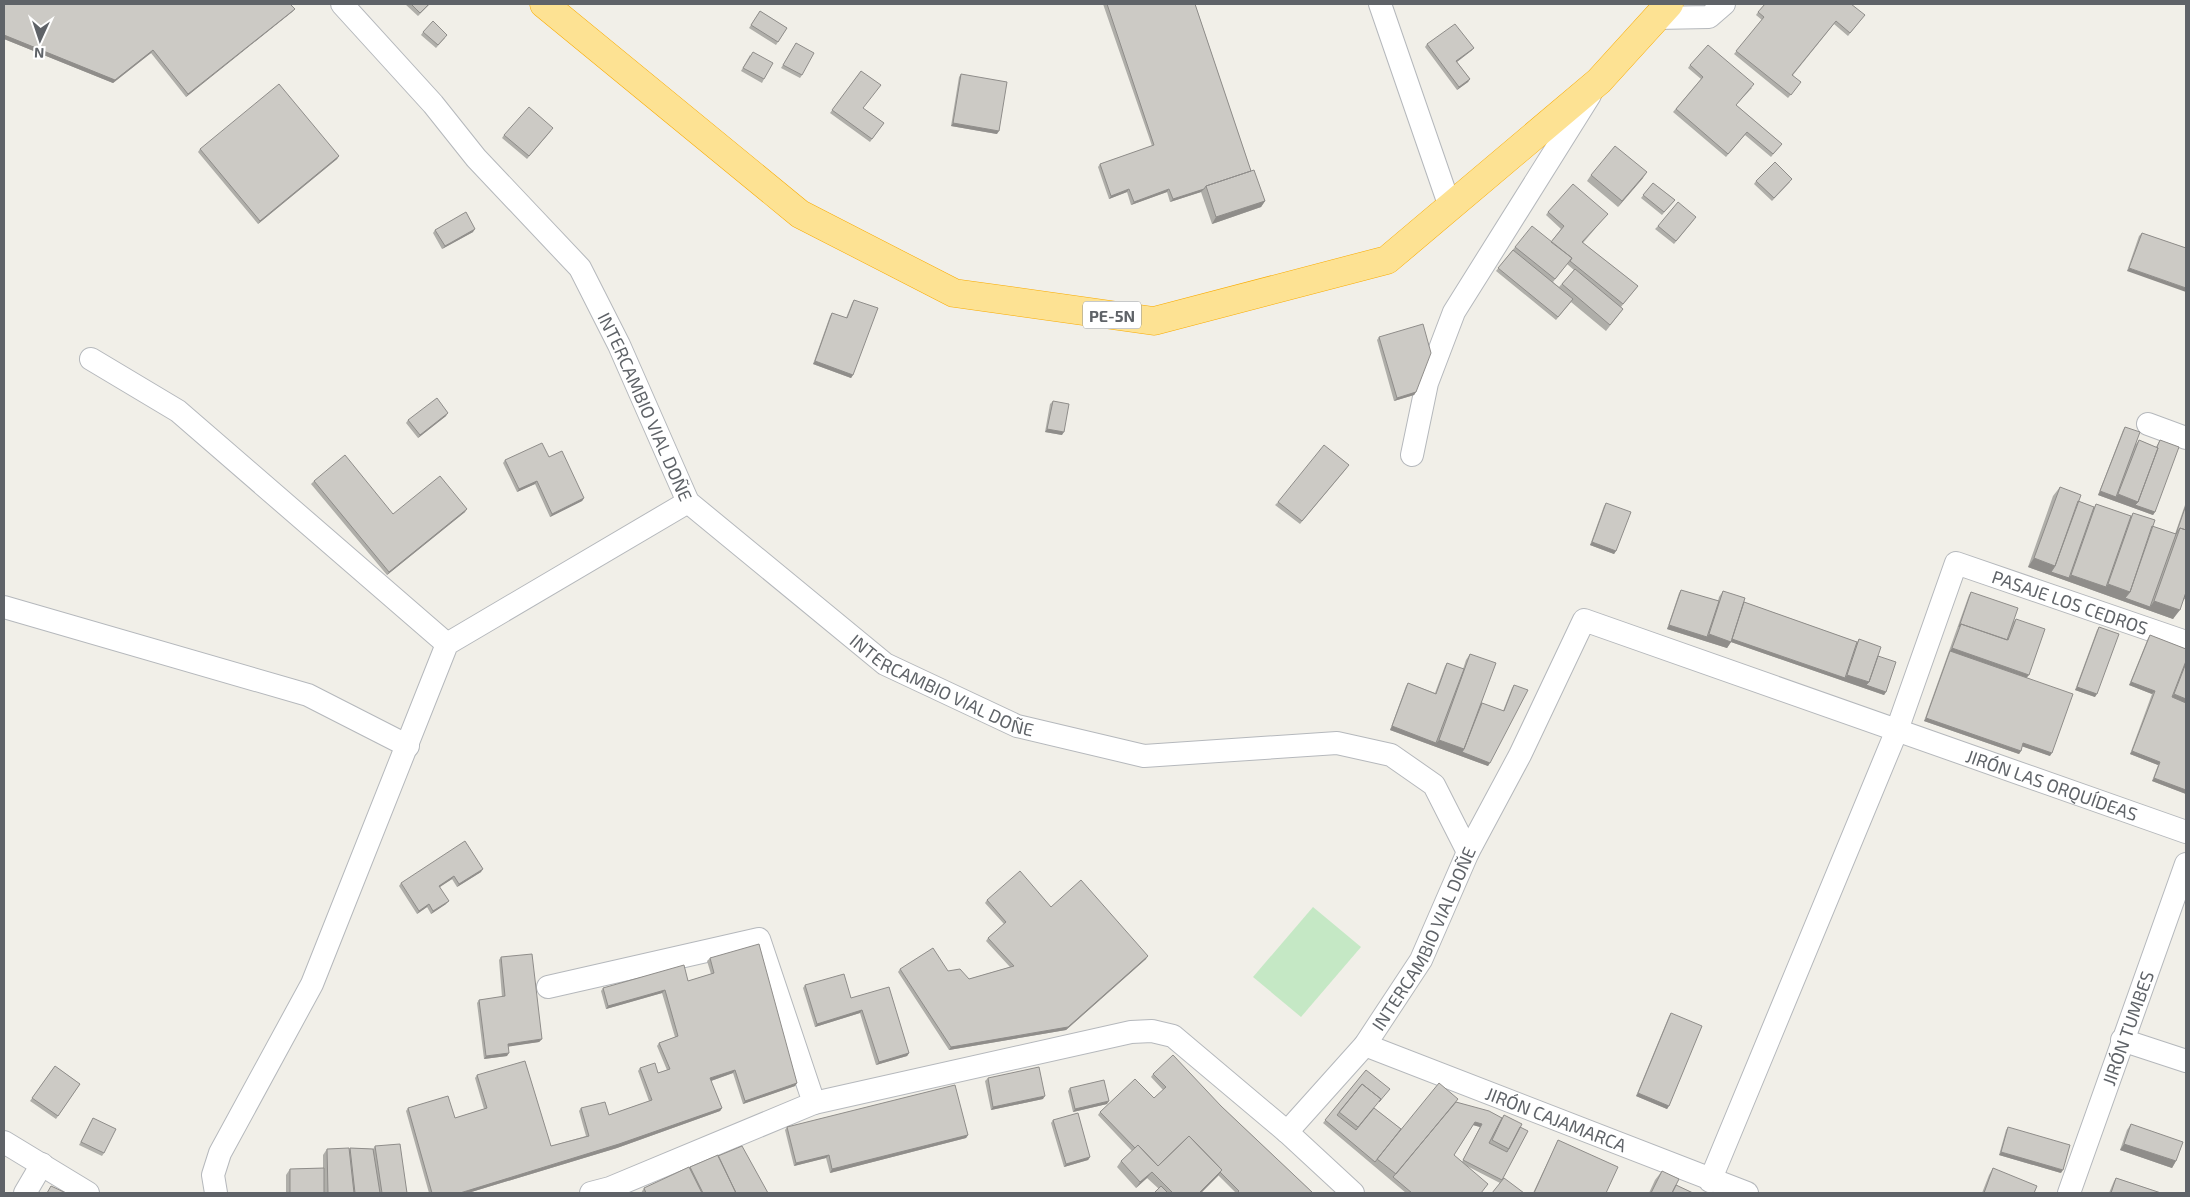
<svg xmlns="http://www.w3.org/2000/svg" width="2190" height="1197" font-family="'Exo 2',sans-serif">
<rect width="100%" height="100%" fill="#f1efe8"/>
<path fill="#c5e8c5" d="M1313,907L1361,947L1301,1017L1253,977Z"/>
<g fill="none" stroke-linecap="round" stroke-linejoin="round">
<g stroke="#b5b8bc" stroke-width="24">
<g id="street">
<path id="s1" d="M342,4L433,104L476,158L580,268L619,345L688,502L885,664L1017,726L1144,756L1337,743L1391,755L1434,785L1468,852"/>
<path d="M1380,4L1450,207"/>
<path d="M1656,18L1709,17L1724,4"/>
<path d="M91,359L178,411L447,644"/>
<path d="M2148,424L2186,438"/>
<path d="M1412,455L1427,383L1454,312L1590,95"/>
<path d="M4,607L308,695L408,746"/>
<path d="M548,987L759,939L814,1103"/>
<path d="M2122,1040L2186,1061"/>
<path id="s2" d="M1365,1045L1747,1193"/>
<path id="s3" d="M1287,1132L1365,1045L1421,960L1468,852L1520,755L1584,620L2186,832"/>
<path d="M4,1142L88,1193"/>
<path id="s4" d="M1710,1181L1897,730L1956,563L2186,642"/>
<path d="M25,1193L42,1164"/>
<path d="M216,1193L213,1175L220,1153L312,984L447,644L688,502"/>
<path d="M591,1193L610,1188L814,1103L1131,1032L1152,1031L1173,1036L1287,1132L1353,1193"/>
<path id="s5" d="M2069,1193L2186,864"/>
</g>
</g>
<g stroke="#f9ab00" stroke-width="29">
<path id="highway" d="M544,4L800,214L954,293L1154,321L1387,260L1599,81L1669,4"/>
</g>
<use href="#street" stroke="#fff" stroke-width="22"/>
<use href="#highway" stroke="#fde293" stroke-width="28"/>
</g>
<path fill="#afaea9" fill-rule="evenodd" d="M4,4L295,9L292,12L186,97L151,53L113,83L4,39Z
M405,4H430L418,16Z
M1103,4H1195L1251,171L1265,201L1261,207L1212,224L1201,192L1170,202L1167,192L1131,205L1127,192L1109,199L1098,167L1100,164L1152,146Z
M760,11L787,28L776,45L749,28Z
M1758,12L1862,18L1848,36L1834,24L1793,75L1799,85L1788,98L1734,54L1762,20L1756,15Z
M423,32L445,38L436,48L421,35Z
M796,43L802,75L800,78L781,68Z
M1427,44L1474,48L1471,51L1457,62L1470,79L1468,82L1457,90L1425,47Z
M750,55L764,79L762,83L741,71Z
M1690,65L1752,88L1736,105L1782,144L1771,157L1745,135L1726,157L1673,112L1701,79L1688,68Z
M861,71L863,108L884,123L870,142L830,113Z
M961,74L997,134L951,126L959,77Z
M551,131L527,159L502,138L504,135Z
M200,149L339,156L337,159L258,224L198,152Z
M1591,175L1643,178L1618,207L1587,181Z
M1756,181L1790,182L1772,201L1754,184Z
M1653,183L1675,200L1662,215L1641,198Z
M1548,212L1605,217L1583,243L1638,286L1621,307L1623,309L1606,331L1571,302L1556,320L1496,271L1515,247L1551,242L1561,229L1546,215ZM1567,264L1574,270L1559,287L1553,282Z
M1694,220L1674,244L1655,229L1658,226Z
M435,230L473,232L442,249L433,233Z
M2142,233L2186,248L2127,271L2139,236Z
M854,300L853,375L851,378L813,364L830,316L832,313L846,318L852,303Z
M1379,337L1416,392L1414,395L1394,401L1377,340Z
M1053,401L1062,435L1045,432L1050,404Z
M446,416L418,438L406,423L408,420Z
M2125,427L2136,444L2139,440L2156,447L2160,440L2155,512L2153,515L2098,495L2123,430Z
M505,460L584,498L582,501L550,517L535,484L517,492L503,463Z
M1347,468L1300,524L1275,505L1278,502Z
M314,481L393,514L465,512L387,575L311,484Z
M2060,487L2078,501L2094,507L2096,504L2131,516L2133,513L2152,526L2175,534L2186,502V600L2184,599L2173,619L2028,567L2053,496Z
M1606,503L1616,551L1614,554L1590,545L1604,506Z
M1681,590L1718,601L1719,597L1723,591L1744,602L1857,642L1859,639L1878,656L1886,692L1884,695L1731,642L1727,648L1667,629L1679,593Z
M1971,592L2013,622L2016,619L2027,678L2050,756L2022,746L2021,751L2019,754L1924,721L1969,595Z
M2099,627L2095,697L2075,690L2097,630Z
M2150,635L2186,649V794L2152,781L2158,765L2130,754L2152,694L2129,685L2148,638Z
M1470,654L1482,703L1503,711L1512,688L1514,685L1488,766L1390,730L1406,686L1408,683L1435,693L1445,666L1447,663L1463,669L1466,660Z
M481,872L457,887L452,879L439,887L446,904L431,914L427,907L417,914L399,886L401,883Z
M987,900L1051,907L1146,959L1066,1030L949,1050L898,972L900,969L948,971L969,979L1010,967L986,941L988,938L1004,924L985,903Z
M501,957L542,1039L539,1042L508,1046L507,1056L484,1059L477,1003L479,1000L502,997L499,960Z
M710,958L797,1083L795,1086L743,1104L733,1073L711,1081L722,1108L720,1111L617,1148L468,1193H429L406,1111L408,1108L455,1118L484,1109L475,1078L477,1075L551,1146L586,1136L579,1111L581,1108L609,1115L649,1101L638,1071L640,1068L658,1073L667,1070L657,1046L659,1043L675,1037L662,993L606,1009L601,991L603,988L688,981L711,974L707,961Z
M805,985L851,998L909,1053L907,1056L876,1065L860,1013L815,1027L803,988Z
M1671,1013L1669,1106L1667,1109L1636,1096L1669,1016Z
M55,1066L80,1084L56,1119L30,1101Z
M1366,1070L1374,1108L1401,1129L1456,1102L1502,1118L1504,1115L1520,1127L1503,1179L1500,1183L1467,1166L1481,1193H1406L1323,1123ZM1473,1125L1480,1127L1462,1162L1454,1155Z
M1153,1074L1221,1106L1313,1193H1236L1218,1175L1201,1193H1154L1159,1189L1147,1178L1136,1188L1117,1167L1121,1161L1132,1151L1098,1115L1100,1112L1154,1098L1163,1090L1151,1077Z
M988,1078L1043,1099L991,1110L985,1081Z
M1070,1088L1107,1104L1073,1112L1068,1091Z
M93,1118L104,1153L102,1156L79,1145Z
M1053,1120L1090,1157L1088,1160L1064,1167L1051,1123Z
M2131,1124L2176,1161L2172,1168L2120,1150L2127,1130Z
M787,1127L968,1135L966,1138L830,1173L826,1158L794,1166L785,1130Z
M2008,1127L2061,1173L1999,1155L2006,1130Z
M1558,1140L1606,1193H1533Z
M375,1146L407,1193H286V1175L290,1169L323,1168V1155L327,1149L349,1150L350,1148L373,1149Z
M690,1167L768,1193H641L644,1188L690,1168Z
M1993,1168L2034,1193H1982L1989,1175Z
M1662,1171L1676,1185L1693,1193H1649L1655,1180Z
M2116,1178L2161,1193H2109L2114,1181Z"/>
<path fill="#8f8d8a" d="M295,9L292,12L186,97L188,94Z
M4,35L153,50L151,53L113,83L4,39Z
M1474,48L1471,51L1454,64L1456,61Z
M1470,79L1468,82L1457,90L1459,87Z
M953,123L999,131L997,134L951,126Z
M339,156L337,159L258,224L260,221Z
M1647,172L1643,178L1618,207L1622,201Z
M1129,189L1127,192L1109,199L1111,196Z
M1169,189L1167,192L1131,205L1134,202Z
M1204,189L1201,192L1170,202L1173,199Z
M1265,201L1261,207L1212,224L1216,217Z
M475,229L473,232L442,249L445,246Z
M2129,268L2186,288V292L2127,271Z
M815,361L853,375L851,378L813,364Z
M1416,392L1414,395L1394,401L1397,398Z
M448,413L446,416L418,438L420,435Z
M1047,429L1064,432L1062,435L1045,432Z
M537,481L535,484L517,492L519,489Z
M2100,491L2116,497L2118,494L2138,502L2155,512L2153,515L2098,495Z
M584,498L582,501L550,517L552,514Z
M467,509L465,512L387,575L389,572Z
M1592,542L1616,551L1614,554L1590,545Z
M2034,558L2055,566L2069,578L2067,581L2028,567Z
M2071,575L2106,587L2108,584L2130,592L2150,607L2154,601L2180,610L2173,619L2067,581Z
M1669,625L1707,637L1709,634L1731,638L1845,678L1847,675L1869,682L1886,692L1884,695L1731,642L1727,648L1667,629Z
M1952,648L2029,675L2024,681L1950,651Z
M2131,682L2155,691L2152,694L2129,685Z
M2077,687L2097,694L2095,697L2075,690Z
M2174,694L2186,699V707L2170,700Z
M1926,718L2021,751L2019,754L1924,721Z
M1392,726L1436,743L1439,740L1464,749L1490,763L1488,766L1390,730Z
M2023,743L2052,753L2050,756L2021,746Z
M2132,751L2160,762L2158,765L2130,754Z
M2154,778L2186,790V794L2152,781Z
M483,869L481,872L457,887L459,884Z
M454,876L452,879L437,889L439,886Z
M449,901L446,904L431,914L433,911Z
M429,904L427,907L417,914L419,911Z
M1148,956L1146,959L1066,1030L949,1050L951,1047Z
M665,990L662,993L606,1009L608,1006Z
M862,1010L860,1013L815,1027L817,1024Z
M542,1039L539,1042L506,1047L508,1044Z
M509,1053L507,1056L484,1059L486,1056Z
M909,1053L907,1056L876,1065L879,1062Z
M735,1070L733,1073L708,1082L710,1078Z
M797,1083L795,1086L743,1104L745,1101Z
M1638,1093L1669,1106L1667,1109L1636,1096Z
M1045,1096L1043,1099L991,1110L993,1107Z
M1109,1101L1107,1104L1073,1112L1075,1109Z
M722,1108L720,1111L617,1148L468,1193H460Z
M1475,1122L1482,1124L1480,1127L1473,1125Z
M968,1135L966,1138L830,1173L832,1169Z
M2124,1144L2176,1161L2172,1168L2120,1150Z
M2001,1152L2063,1170L2061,1173L1999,1155Z
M829,1155L826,1158L794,1166L796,1163Z
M1090,1157L1088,1160L1064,1167L1066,1164Z
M1222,1170L1218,1176L1201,1193H1199Z
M1152,1172L1147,1178L1136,1188L1140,1182Z"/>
<path fill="#cccac5" stroke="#8f8d8a" d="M4,4H290L295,9L188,94L153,50L115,80L4,35Z
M411,4H429L420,13Z
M1107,4H1195L1251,171L1206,186L1204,189L1173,199L1169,189L1134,202L1129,189L1111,196L1100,164L1154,145Z
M1765,4H1851L1865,15L1850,33L1836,21L1792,75L1801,82L1791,95L1736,51L1764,17L1758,12Z
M760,11L787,28L778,42L751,25Z
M433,21L447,35L438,45L423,32Z
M1455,24L1474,48L1456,61L1470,79L1459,87L1427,44Z
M796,43L814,53L802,75L783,65Z
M1708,45L1754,84L1736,105L1782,144L1773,154L1747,132L1728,154L1676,109L1703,77L1690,65Z
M753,52L773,63L764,79L743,68Z
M861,71L881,85L863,108L884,123L872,139L832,110Z
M961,74L1007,82L999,131L953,123Z
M279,84L339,156L260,221L200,149Z
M529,107L553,128L529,156L504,135Z
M1615,146L1647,172L1622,201L1591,175Z
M1775,162L1792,179L1774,198L1756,181Z
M1254,170L1265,201L1216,217L1206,186Z
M1653,183L1675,200L1664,212L1643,195Z
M1573,184L1608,214L1582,242L1638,286L1623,304L1570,261L1572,258L1551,242L1564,226L1548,212Z
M1678,202L1696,217L1676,241L1658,226Z
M466,212L475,229L445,246L435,230Z
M1532,226L1572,258L1555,279L1515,247Z
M2142,233L2186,248V288L2129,268Z
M1513,250L1573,299L1558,317L1498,268Z
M1575,269L1623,309L1610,325L1562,284Z
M854,300L878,308L853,375L815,361L832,313L847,318Z
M1423,324L1431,353L1416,392L1397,398L1379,337Z
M437,398L448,413L420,435L408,420Z
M1053,401L1069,404L1064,432L1047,429Z
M2125,427L2140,432L2116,497L2100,491Z
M2139,440L2158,448L2138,502L2118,494Z
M2160,440L2179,447L2155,512L2135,505L2138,502L2158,448L2157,447Z
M542,443L549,457L562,451L584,498L552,514L537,481L519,489L505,460Z
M1324,445L1349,465L1302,521L1278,502Z
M345,455L393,514L440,476L467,509L389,572L314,481Z
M2060,487L2081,495L2055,566L2034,558Z
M2078,501L2094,507L2069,578L2051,572L2055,566Z
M1606,503L1631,512L1616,551L1592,542Z
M2096,504L2131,516L2106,587L2071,575Z
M2186,505V530L2180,528L2176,534Z
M2133,513L2155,520L2130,592L2108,584Z
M2152,526L2176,534L2150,607L2125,598L2130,592Z
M2180,528L2186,530V592L2180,610L2154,601Z
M1681,590L1719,601L1707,637L1669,625Z
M1723,591L1745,598L1731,642L1709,634Z
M1971,592L2018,608L2007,640L1961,624L1959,627Z
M1744,602L1857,642L1845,678L1732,639Z
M2016,619L2045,629L2029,675L1952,648L1961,624L2008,640Z
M2099,627L2119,634L2097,694L2077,687Z
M2150,635L2186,649V661L2172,697L2186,703V790L2154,778L2160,762L2132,751L2155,691L2131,682Z
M1859,639L1881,647L1869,682L1847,675Z
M1950,651L2073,694L2052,753L2023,743L2021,751L1926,718Z
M1470,654L1496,663L1464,749L1439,740Z
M1878,656L1896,662L1886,692L1866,685L1869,682Z
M1447,663L1464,669L1436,743L1392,726L1408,683L1436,694Z
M2186,663V699L2174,694Z
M1514,685L1528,690L1490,763L1462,752L1464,749L1482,703L1504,711Z
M465,841L483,869L459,884L454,876L439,886L449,901L433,911L429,904L419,911L401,883Z
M1020,871L1051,907L1081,880L1148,956L1068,1027L951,1047L900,969L933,948L948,971L960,969L969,979L1014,966L988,938L1006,922L987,900Z
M759,944L797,1083L745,1101L735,1070L710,1078L722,1108L619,1144L460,1193H432L408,1108L448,1096L455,1118L487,1108L477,1075L525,1061L551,1146L589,1136L581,1108L605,1102L609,1115L652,1100L640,1068L655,1063L658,1073L670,1069L659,1043L678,1036L665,990L608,1006L603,988L684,965L688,981L714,973L710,958Z
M532,954L542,1039L508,1044L509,1053L486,1056L479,1000L505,996L501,957Z
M844,974L851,998L889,987L909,1053L879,1062L862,1010L817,1024L805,985Z
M1671,1013L1702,1026L1669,1106L1638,1093Z
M1173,1055L1221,1106L1313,1193H1237L1239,1191L1220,1172L1222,1170L1189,1136L1158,1166L1138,1145L1135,1148L1100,1112L1135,1079L1154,1098L1166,1087L1153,1074Z
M55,1066L80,1084L58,1116L32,1098Z
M1039,1067L1045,1096L993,1107L988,1078Z
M1366,1070L1390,1089L1379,1102L1381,1099L1362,1084L1337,1115L1356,1130L1374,1108L1401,1129L1375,1162L1325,1120Z
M1104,1080L1109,1101L1075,1109L1070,1088Z
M1439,1083L1458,1099L1396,1174L1377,1159Z
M1362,1084L1381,1099L1358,1127L1339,1112Z
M955,1085L968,1135L832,1169L829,1155L796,1163L787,1127Z
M1456,1102L1489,1111L1502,1118L1489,1143L1507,1152L1520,1127L1528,1131L1502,1180L1463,1160L1482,1124L1475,1122L1454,1155L1488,1184L1481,1193H1412L1393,1177Z
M1078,1113L1090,1157L1066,1164L1053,1120Z
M1504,1115L1522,1124L1509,1149L1492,1140Z
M93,1118L116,1129L104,1153L81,1142Z
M2131,1124L2183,1142L2176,1161L2124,1144Z
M2008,1127L2070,1145L2063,1170L2001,1152Z
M1189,1136L1222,1170L1199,1193H1173L1152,1172L1140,1182L1121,1161L1138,1145L1158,1166Z
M1558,1140L1618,1167L1606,1193H1534Z
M400,1144L407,1193H382L375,1146Z
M742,1146L768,1193H736L718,1156Z
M349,1148L354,1193H328L327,1149Z
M350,1148L373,1149L380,1193H355Z
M718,1155L736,1193H703L690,1167Z
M689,1167L702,1193H646L644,1188Z
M324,1168V1193H290V1169Z
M1993,1168L2037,1186L2034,1193H1984Z
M1662,1171L1679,1179L1672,1193H1651Z
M1504,1178L1524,1193H1492Z
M2116,1178L2161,1193H2111Z
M1676,1185L1693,1193H1672Z
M51,1186L66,1193H47Z
M1161,1186L1168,1193H1154Z"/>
<g text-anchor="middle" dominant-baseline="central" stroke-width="5" stroke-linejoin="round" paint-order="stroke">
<rect fill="#fff" stroke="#8f9295" stroke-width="1" x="1083" y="301.5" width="58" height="27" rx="4"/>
<g font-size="16" font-weight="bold" fill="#5f6368">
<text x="1112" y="315">PE-5N</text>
</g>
<g font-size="18" fill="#5f6368" stroke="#fff">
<text stroke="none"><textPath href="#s1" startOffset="509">INTERCAMBIO VIAL DOÑE</textPath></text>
<text stroke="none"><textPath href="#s4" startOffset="786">PASAJE LOS CEDROS</textPath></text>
<text stroke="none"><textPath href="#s1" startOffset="929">INTERCAMBIO VIAL DOÑE</textPath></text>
<text stroke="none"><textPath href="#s3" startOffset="1092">JIRÓN LAS ORQUÍDEAS</textPath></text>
<text stroke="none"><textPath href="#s3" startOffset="239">INTERCAMBIO VIAL DOÑE</textPath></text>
<text stroke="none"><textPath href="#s5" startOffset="175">JIRÓN TUMBES</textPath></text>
<text stroke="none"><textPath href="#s2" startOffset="205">JIRÓN CAJAMARCA</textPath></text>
</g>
</g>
<rect width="2190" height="1197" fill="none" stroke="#5f6368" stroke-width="10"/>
<g transform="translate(40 40) rotate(183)" stroke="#ffffff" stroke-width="4" paint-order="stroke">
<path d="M0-4L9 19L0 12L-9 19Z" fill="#5f6368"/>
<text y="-8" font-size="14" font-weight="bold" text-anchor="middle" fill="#5f6368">N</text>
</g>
</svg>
